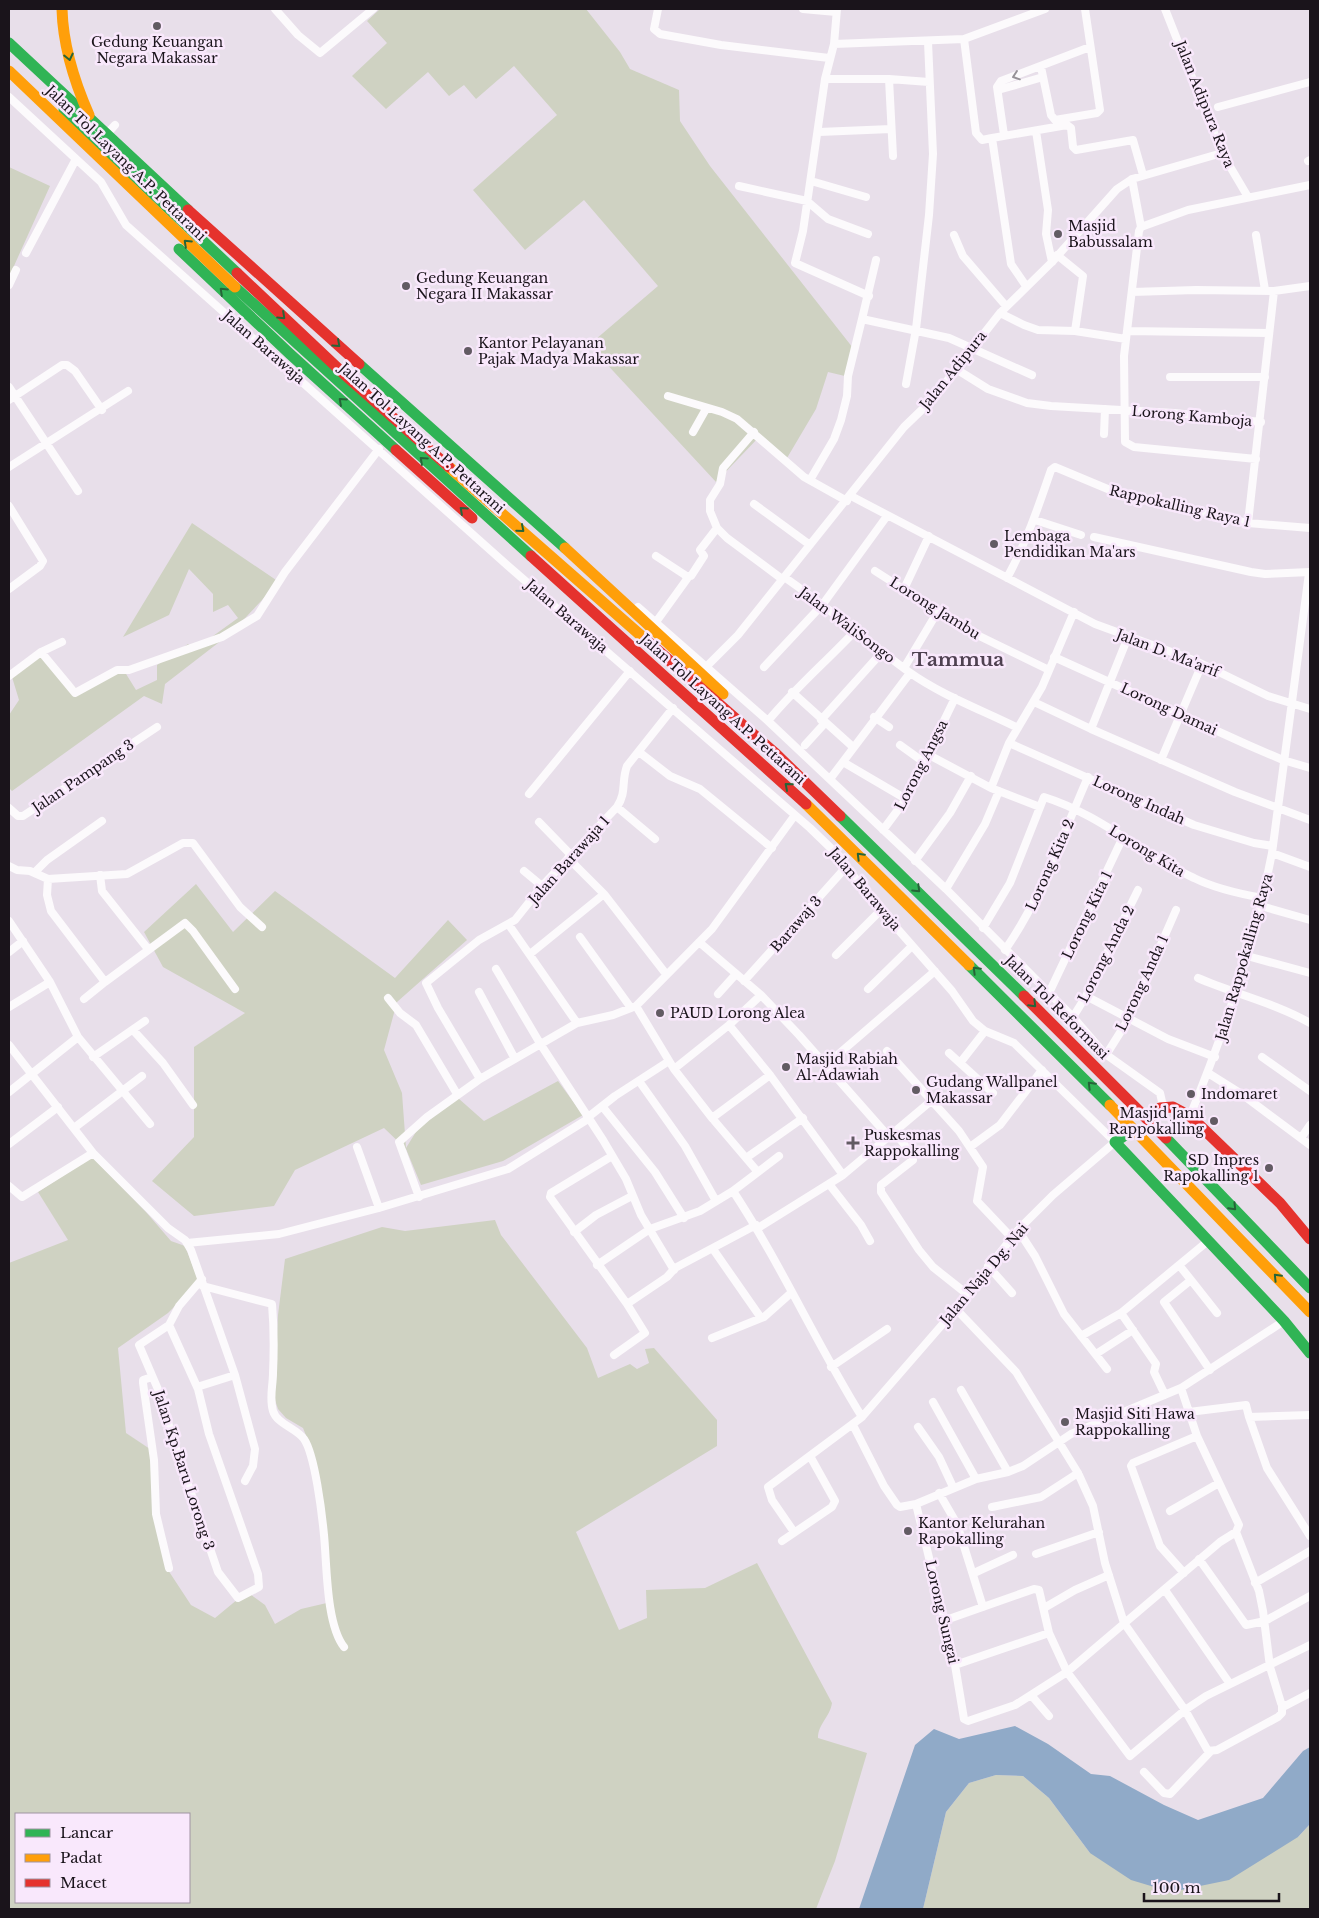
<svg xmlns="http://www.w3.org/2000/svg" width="1319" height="1918" font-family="'Libre Baskerville',serif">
<rect width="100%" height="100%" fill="#e8dfea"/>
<path fill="#cfd2c2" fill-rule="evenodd" d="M380,9H586L620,52L630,69L679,90L680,121L710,166L853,348L849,377L828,372L816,409L787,458L760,436L716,482L589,345L658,286L584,200L525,250L473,190L557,115L514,66L476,99L464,85L449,96L428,72L386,109L352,76L387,43L367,21Z
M9,167L50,186L9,277Z
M192,523L279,582L231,633L165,684L162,704L144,696L12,791L9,788V715L19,700L12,677L42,654L78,690L123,669L136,690L157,680V665L188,644L195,649L238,618L228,605L213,612V594L189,569L169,615L123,637Z
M196,884L233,932L275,891L395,978L448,920L467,940L397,1002L384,1050L402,1093L406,1148L427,1114L458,1098L484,1121L558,1081L583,1115L503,1161L421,1185L406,1149L384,1128L295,1170L274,1206L194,1216L152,1181L194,1137V1047L245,1013L163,967L144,932Z
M92,1157L146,1212L171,1241L185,1246L199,1282L168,1313L118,1348L126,1433L150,1449L168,1570L191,1605L215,1618L238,1599L250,1594L265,1605L275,1624L301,1609L331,1602L315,1458L303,1428L286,1418L278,1409L274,1397L278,1315L285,1259L382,1227L405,1231L495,1220L501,1235L587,1348L598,1378L630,1364L637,1369L649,1363L645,1349L654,1348L717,1420V1446L576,1532L619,1630L647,1618L646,1590L705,1588L757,1563L832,1703C830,1717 818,1724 818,1738L867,1753L835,1861L816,1909H9V1263L68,1240L38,1192ZM16,1814H189V1902H16Z
M996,1775L1023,1776L1049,1798L1090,1853L1298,1837L1310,1824V1909H923L946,1812L969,1783Z"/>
<path fill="#90aac8" d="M1015,1726L1048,1744L1091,1774L1110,1776L1164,1805L1198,1820L1263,1798L1303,1751L1310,1747V1824L1298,1837L1229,1880L1171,1892L1131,1880L1090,1853L1049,1798L1023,1776L996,1775L969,1783L946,1812L923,1909H859L915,1745L934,1729L959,1739Z"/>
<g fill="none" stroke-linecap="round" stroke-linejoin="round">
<path stroke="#fcfafc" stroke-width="8" d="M275,9L298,35L320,53L373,9
M658,9L654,29L660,34L721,45L829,58
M803,9L836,12
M837,9L834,44L825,79L803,231L795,263L869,296
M1165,9L1222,153L1248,197
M964,39L976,133L982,140L992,138L1011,264L1026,286
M834,44L964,39L1045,9
M1041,67L1051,115L1055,120L1097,113L1100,110L1085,9
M825,79H889L929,82
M889,79L893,156
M998,90L1043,77
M9,97L101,182L126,225L507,565L810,828L840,857L866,893L952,991L973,1021L985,1031L1014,1043L1115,1142L1053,1195L1018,1230L954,1311L862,1417L768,1487L772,1500L794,1532
M1218,107L1310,82
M1036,131L1048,210L1046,234L1052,262
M819,132L891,129
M106,135L115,125
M1004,135L997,87L1001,81L1090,47
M992,138L1067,125L1071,128L1073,147L1076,150L1133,140L1143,175
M1308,161L1310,160
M1132,179L1141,227L1139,231L1124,356L1125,442L1134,447L1256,459
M811,181L866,197
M739,186L807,201L828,219L868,234
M1141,227L1188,210L1310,185
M954,235L963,256L1006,306
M1256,235L1265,290
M26,253L76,159
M1057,255L1083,276L1075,331
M876,260L862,319L949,338L1032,375
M9,285L16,270
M1132,292L1196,290L1274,291L1310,286
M1000,313L1024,325L1038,330L1075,331L1126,339
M1127,331L1269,333
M956,369L988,389L1027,403L1051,406L1174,413L1261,422
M1170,377H1265
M906,384L916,329L929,215L933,154L928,42
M9,387L78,491
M668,396L722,412L737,419L804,477L847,501
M9,400L62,365H67L75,371L102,410
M693,432L706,409
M754,432L723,468L720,484L710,500V511L717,528L727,538L782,579
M1104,434L1105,409
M9,467L128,391
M810,480L834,439L841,420L847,396L848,376L862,319
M851,496L1095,624L1196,661L1268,696L1310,709
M754,504L810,545
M9,506L43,561L40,566L9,589
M1035,520L1081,535
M1248,523L1274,291
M1094,537L1251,572L1265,574L1310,572
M875,571L969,631L1049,670
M686,576H691L704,556L700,550L717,528
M784,577C827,606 866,641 909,672C941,695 982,710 1018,728
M1007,578C1026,543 1038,508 1051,470L1055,467L1122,495L1248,523L1310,528
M904,589L929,536
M638,607L768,721L946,889L1073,1017L1104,1053L1160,1093L1163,1106
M656,622L687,579L685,575L656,556
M41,652L75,693L117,670H129L222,637L257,616L285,572L379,449
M1054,657L1248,745L1283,760L1310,768
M707,666L738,635L904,427L932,400L1000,313L1052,262L1117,189L1132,179L1222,153
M764,667L823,604L887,516
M904,668L938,611
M9,676L41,652L62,642
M792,692L853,747
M1034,702L1091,729L1235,792L1310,820
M874,717L889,727
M821,720L883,651
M768,721C795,688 827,661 856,630
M1091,729L1128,637
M1009,743L1194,825L1254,843L1273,846
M805,745L825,723
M900,745L925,763
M639,752L670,776L700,789L772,848
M929,755L991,788L1040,807
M1161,760L1202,664
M843,762L906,799
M830,779L910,673
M991,788L1009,743L1042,687L1074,612
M529,794L630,671
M617,807L655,839
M9,808L18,816H23L157,727
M539,822L571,855
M883,830L906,799L955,698
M1272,853L1310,867
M568,858L604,894L666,974
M915,861L950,813L971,776
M9,866L17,870L30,871L48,879L127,874L183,843H193L240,907L262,927
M524,871L542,886
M35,872L47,860L102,821
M100,875L102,891L148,949
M48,879L47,895L51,911L105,982L185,923L193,931L235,989
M946,889L985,824L999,791
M1261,906L1310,920
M9,921L50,982L78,1037L150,1124
M509,925L577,1023
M983,928L1010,883L1044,797C1099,814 1142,854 1194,878C1216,889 1240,894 1263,898
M580,937L631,1008
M699,942L761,995L799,1035L889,1137
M1005,950C1042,897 1062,836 1088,777
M9,952L23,941
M530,954L604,894
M836,955L881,910
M1247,956L1310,973
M496,969L541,1045L603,1140L626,1179L641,1215L674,1270
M1198,978C1235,994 1275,1003 1310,1023
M744,981L847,866
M868,989L912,946
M479,992L515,1059
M1049,993L1123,837
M718,994L736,974
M1086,996L1168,1039L1215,1057
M388,998L400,1013L416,1025L457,1094
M84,999L105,982
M636,1006L674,1069L712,1118L757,1171
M9,1007L50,982
M1073,1017L1086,996L1138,890
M729,1025L770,1075L843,1175
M133,1030L163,1063L193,1105
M9,1045L93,1153L168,1228L185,1240L191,1250L235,1375L255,1449L253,1466L245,1481
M887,1051L959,1131L983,1167L977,1201L1012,1238
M949,1053L993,1093
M1106,1055L1128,1020L1176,910
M93,1057L145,1021
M1262,1057L1310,1091
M960,1063L985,1031
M827,1064L935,971
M674,1069L729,1025L761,995
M1208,1073L1243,1095L1310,1145
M480,1079L438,1008L426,983L479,940L515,920L542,886L617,807C627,792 621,782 627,766L673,708
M639,1081L685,1146L716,1201
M9,1092L78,1037
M602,1106L655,1172L684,1218
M1190,1116C1225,1031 1254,944 1272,853L1309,573
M587,1118L615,1096L669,1061
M712,1118L770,1075
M74,1128L142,1076
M895,1133L912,1154L913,1160L881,1185V1192L919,1250L933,1267L967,1294
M1301,1138L1310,1125
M9,1144L58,1107
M357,1147L379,1208
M970,1147L1000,1125L1042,1070
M612,1156L551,1193L550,1197L627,1304
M746,1158L803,1118
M829,1184L861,1225L870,1241
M9,1186L22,1197L93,1153
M733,1191C781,1264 816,1343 862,1417
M419,1197L399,1142L427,1117L480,1079L577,1023L613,1015L636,1006L712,929L795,815
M758,1228L843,1175L931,1101
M1018,1230L1035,1256L1064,1314L1107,1369
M574,1232L596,1215L632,1196
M187,1243L279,1234L379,1208L508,1169L588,1119
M713,1249L761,1318
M597,1265L650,1229L700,1211L733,1191L779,1156
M1179,1265L1191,1280L1164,1302L1210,1370
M988,1266L1012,1293
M1191,1280L1217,1313
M203,1286L272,1304C274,1327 274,1351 273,1373C273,1386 269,1398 273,1411C277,1424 296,1428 304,1439C315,1455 322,1514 324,1535C327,1565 326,1624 344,1647
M956,1309L1016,1372L1078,1473L1093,1506L1105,1563L1124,1623L1185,1710L1208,1751L1217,1750L1278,1717L1282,1713V1704
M1121,1313L1156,1364L1154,1372L1165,1395
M169,1325L198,1389L209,1434L258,1574L259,1587L238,1598L218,1572L171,1434L163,1401L139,1345L169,1325L179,1306L202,1279
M1081,1336L1121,1313L1208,1241
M712,1338L764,1317L791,1293
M1096,1354L1133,1330
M614,1355L645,1333L627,1304L667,1277L675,1268L756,1225
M831,1367L887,1329
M152,1377L143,1380V1383L154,1460L156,1514L169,1568
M197,1387L235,1375
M1181,1388L1197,1436L1239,1525L1236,1532L1259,1591L1263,1611L1270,1667L1281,1703L1285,1706L1310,1693
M961,1390L1008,1472
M933,1402L976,1479
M1189,1412L1246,1405L1249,1417L1310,1415
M1249,1417L1267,1468L1310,1536
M853,1425L884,1486L897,1505L900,1507L916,1504L976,1479L1008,1472L1023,1466L1071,1434L1181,1388L1284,1321
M918,1427L939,1457L953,1487
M939,1493L957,1524L983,1607
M916,1504L955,1665L964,1719L968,1721L1015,1705L1067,1672L1220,1542L1236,1532
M992,1507L1041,1497L1078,1473
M1170,1511L1219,1483
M782,1541L832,1507L835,1501L810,1456
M1036,1554L1099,1532
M1199,1559L1246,1625L1265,1621L1310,1596
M974,1573L1013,1555
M1184,1573L1160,1546L1131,1466L1133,1463L1197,1436
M1255,1583L1310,1551
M1165,1590L1230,1684
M1044,1608L1075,1590L1109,1575
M943,1621L1034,1589L1039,1590L1049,1633L1067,1672L1130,1756L1185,1710L1206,1696L1310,1645
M955,1665L1049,1633
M1031,1695L1049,1716
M1144,1772L1164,1793L1170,1794L1210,1752"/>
<path stroke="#30b455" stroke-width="11" d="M9,43L188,210
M64,110L237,273
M179,249L290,354L396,450
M235,287L531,556
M359,364L565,548
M840,816L1024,996
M969,965L1110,1105
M1124,1136L1115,1142L1284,1321L1310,1353
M1166,1138L1310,1288"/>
<path stroke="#ff9f0a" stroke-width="11" d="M62,9C63,47 74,81 89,115
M9,71L235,287
M449,467L646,640
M565,548L723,694
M806,804L969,965
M1110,1105L1310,1312"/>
<path stroke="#e5322d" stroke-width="11" d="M188,210L359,364
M237,273L345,375L449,467
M396,450L472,518
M531,556L806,804
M646,640L776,754L840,816
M1024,996L1166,1138
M1160,1108L1173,1107L1190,1116L1280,1203L1310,1239"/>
</g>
<defs><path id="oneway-chevron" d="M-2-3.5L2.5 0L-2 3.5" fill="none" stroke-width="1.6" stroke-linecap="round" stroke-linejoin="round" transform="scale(1.25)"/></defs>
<g stroke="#256438">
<use href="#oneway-chevron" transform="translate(69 57) rotate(77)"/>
<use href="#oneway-chevron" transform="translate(187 243) rotate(-137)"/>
<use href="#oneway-chevron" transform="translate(223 291) rotate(-137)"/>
<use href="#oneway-chevron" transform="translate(282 316) rotate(43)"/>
<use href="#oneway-chevron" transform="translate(337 344) rotate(42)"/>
<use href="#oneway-chevron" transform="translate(342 401) rotate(-138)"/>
<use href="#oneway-chevron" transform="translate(423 460) rotate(-138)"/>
<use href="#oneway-chevron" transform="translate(463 510) rotate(-138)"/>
<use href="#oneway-chevron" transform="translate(521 529) rotate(41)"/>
<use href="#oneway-chevron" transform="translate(788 786) rotate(-139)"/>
<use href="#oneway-chevron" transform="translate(860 856) rotate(-135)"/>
<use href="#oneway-chevron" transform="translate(917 889) rotate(44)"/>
<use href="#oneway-chevron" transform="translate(976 970) rotate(-135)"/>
<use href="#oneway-chevron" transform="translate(1033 1004) rotate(45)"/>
<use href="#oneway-chevron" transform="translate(1091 1085) rotate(-135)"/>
<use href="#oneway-chevron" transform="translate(1233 1207) rotate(46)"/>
<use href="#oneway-chevron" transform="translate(1277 1277) rotate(-134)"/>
</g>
<use stroke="#969297" href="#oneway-chevron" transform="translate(1016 76) rotate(161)"/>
<g fill="#625b63" stroke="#f9e8fc" stroke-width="2">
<circle cx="157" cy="26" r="5"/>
<circle cx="1058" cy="234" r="5"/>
<circle cx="406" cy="286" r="5"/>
<circle cx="468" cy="351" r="5"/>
<circle cx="994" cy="544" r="5"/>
<circle cx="660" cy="1013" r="5"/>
<circle cx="786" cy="1067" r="5"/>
<circle cx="916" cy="1090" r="5"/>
<circle cx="1191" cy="1094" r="5"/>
<circle cx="1214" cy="1121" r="5"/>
<path d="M850.5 1135.5h5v5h5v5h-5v5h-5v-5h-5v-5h5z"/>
<circle cx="1269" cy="1168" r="5"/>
<circle cx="1065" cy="1422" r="5"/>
<circle cx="908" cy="1531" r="5"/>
</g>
<g text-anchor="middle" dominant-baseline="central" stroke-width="5" stroke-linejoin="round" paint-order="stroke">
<g font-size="14" fill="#1a141b" stroke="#f9e8fc" text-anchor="start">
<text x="157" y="42" text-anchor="middle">Gedung Keuangan<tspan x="157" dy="16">Negara Makassar</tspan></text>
<text x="1068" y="226">Masjid<tspan x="1068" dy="16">Babussalam</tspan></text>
<text x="416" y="278">Gedung Keuangan<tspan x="416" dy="16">Negara II Makassar</tspan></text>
<text x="478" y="343">Kantor Pelayanan<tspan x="478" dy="16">Pajak Madya Makassar</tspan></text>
<text x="1004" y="536">Lembaga<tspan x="1004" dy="16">Pendidikan Ma'ars</tspan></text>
<text x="670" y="1013">PAUD Lorong Alea</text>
<text x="796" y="1059">Masjid Rabiah<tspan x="796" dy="16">Al-Adawiah</tspan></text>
<text x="926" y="1082">Gudang Wallpanel<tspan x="926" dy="16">Makassar</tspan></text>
<text x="1201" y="1094">Indomaret</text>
<text x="1204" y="1113" text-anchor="end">Masjid Jami<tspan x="1204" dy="16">Rappokalling</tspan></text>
<text x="864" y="1135">Puskesmas<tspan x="864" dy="16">Rappokalling</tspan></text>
<text x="1259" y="1160" text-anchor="end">SD Inpres<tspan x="1259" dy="16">Rapokalling 1</tspan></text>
<text x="1075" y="1414">Masjid Siti Hawa<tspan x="1075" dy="16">Rappokalling</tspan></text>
<text x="918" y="1523">Kantor Kelurahan<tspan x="918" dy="16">Rapokalling</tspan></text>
</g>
<g font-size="14" fill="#1a141b" stroke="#f9e8fc">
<text transform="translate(1205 104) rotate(68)">Jalan Adipura Raya</text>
<text transform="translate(126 163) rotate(44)">Jalan Tol Layang A.P. Pettarani</text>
<text transform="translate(264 347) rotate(41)">Jalan Barawaja</text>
<text transform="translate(953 370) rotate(-51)">Jalan Adipura</text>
<text transform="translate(1192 416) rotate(5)">Lorong Kamboja</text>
<text transform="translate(422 438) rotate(42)">Jalan Tol Layang A.P. Pettarani</text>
<text transform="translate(1180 506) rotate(13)">Rappokalling Raya 1</text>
<text transform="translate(935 608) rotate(32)">Lorong Jambu</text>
<text transform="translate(567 616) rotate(41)">Jalan Barawaja</text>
<text transform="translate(847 625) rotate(37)">Jalan WaliSongo</text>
<text transform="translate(1168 653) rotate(21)">Jalan D. Ma'arif</text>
<text transform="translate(723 709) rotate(42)">Jalan Tol Layang A.P. Pettarani</text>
<text transform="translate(1169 709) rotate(25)">Lorong Damai</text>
<text transform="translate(921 765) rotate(-63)">Lorong Angsa</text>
<text transform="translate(83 776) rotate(-34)">Jalan Pampang 3</text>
<text transform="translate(1139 800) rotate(24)">Lorong Indah</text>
<text transform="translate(1147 851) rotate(31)">Lorong Kita</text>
<text transform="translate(569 860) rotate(-48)">Jalan Barawaja 1</text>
<text transform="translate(1050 865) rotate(-66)">Lorong Kita 2</text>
<text transform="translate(865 889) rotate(50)">Jalan Barawaja</text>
<text transform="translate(1087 915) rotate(-64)">Lorong Kita 1</text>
<text transform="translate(796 924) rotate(-49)">Barawaj 3</text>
<text transform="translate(1106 954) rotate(-63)">Lorong Anda 2</text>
<text transform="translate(1244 957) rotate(-74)">Jalan Rappokalling Raya</text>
<text transform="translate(1142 983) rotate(-65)">Lorong Anda 1</text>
<text transform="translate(1057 1007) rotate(45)">Jalan Tol Reformasi</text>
<text transform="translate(984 1274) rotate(-50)">Jalan Naja Dg. Nai</text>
<text transform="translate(184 1470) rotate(72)">Jalan Kp.Baru Lorong 3</text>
<text transform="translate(942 1612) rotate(77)">Lorong Sungai</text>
</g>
<g font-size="19" font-weight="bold" fill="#4f4151" stroke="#f9e8fc">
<text x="958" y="659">Tammua</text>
</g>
</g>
<rect width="1319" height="1918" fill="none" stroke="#1a141b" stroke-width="20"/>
<rect x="15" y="1813" width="175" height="90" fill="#f9e8fc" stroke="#a093a2"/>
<rect x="25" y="1829" width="25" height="8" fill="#30b455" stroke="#a093a2"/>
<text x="60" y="1838" font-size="15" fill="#1a141b">Lancar</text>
<rect x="25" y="1854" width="25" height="8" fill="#ff9f0a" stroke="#a093a2"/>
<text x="60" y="1863" font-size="15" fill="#1a141b">Padat</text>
<rect x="25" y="1879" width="25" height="8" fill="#e5322d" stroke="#a093a2"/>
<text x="60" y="1888" font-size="15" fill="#1a141b">Macet</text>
<path d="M1144 1893v8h135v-8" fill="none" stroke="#1a141b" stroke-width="2.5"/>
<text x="1152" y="1893" font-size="15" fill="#1a141b" stroke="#f9e8fc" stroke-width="4" paint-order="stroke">100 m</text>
</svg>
